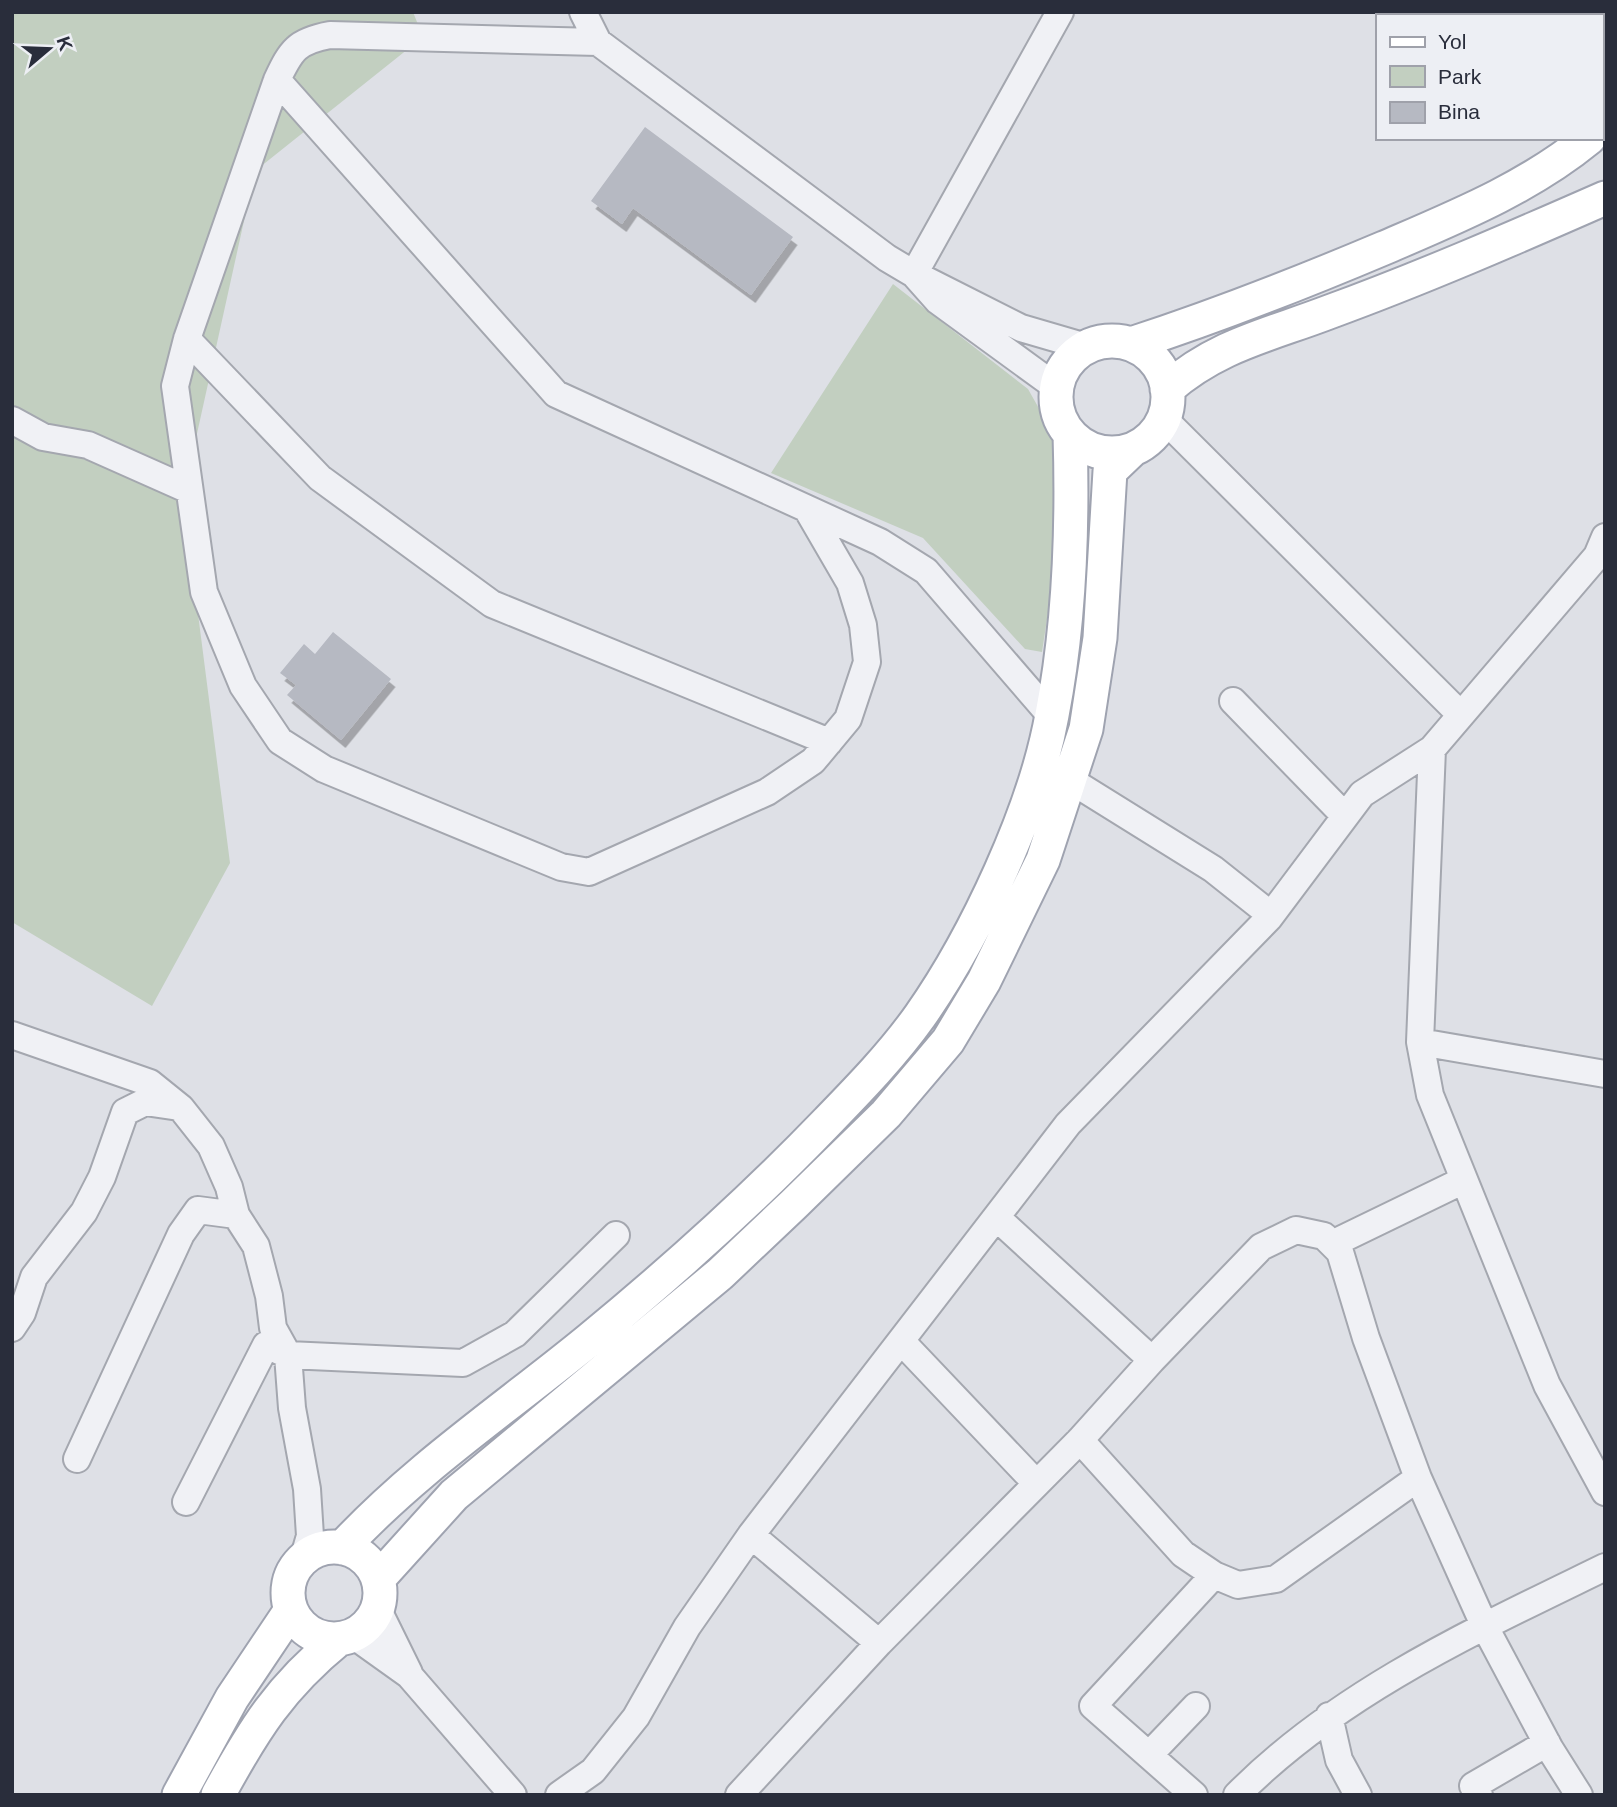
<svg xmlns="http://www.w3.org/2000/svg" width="1617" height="1807" font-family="Helvetica,sans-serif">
<defs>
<filter id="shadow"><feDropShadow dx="4.5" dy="8" stdDeviation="0" flood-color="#0004"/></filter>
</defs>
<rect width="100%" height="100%" fill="#dee0e6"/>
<path fill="#c2cfc0" d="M12,12H413L423,37L255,171L183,497L230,863L152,1006L12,922Z
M893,284L1028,389L1050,428L1060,468L1052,586L1042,652L1025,649L923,538L771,473Z"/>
<path fill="#b6b9c2" filter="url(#shadow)" d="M645,127L793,237L751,295L633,208L622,224L591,201Z
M333,632L391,679L341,740L287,695L296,685L280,673L304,644L315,654Z"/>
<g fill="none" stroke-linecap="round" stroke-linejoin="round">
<g stroke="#a4a7af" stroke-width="30">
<path id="minor" d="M583,12L598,42L887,258L914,274L1060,12
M598,42L330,35C297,41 291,50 277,80L187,339L175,386L204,592L243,686L280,741L324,769L561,867L589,872L767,792L813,761L848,719L867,662L863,625L850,583L807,509
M277,80L556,394L880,542L926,571L1052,717
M187,339L320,478L492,604L829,742
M1056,387L938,301L914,274L1021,328L1086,347
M1163,418L1461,715
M12,420L43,437L88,445L187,489
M1233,701L1345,816
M1432,749L1420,1042L1430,1095L1547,1385L1605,1492
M1070,780L1213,869L1271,915
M12,1035L150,1083L181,1108L211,1146L229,1187L236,1215
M1420,1042L1605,1074
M997,1218L1152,1360
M1332,1244L1462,1181
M12,1328L22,1313L34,1277L84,1212L102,1177L125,1112L145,1102L179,1107
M902,1342L1036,1483
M1080,1440L1183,1554L1214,1575L1238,1585L1276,1579L1418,1478
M77,1459L181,1234L198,1210L236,1215L256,1246L269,1296L273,1328L288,1355L292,1408L307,1489L310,1536L303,1560
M186,1502L266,1345L288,1355L463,1363L515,1334L616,1235
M751,1535L879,1643
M377,1608L409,1673
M353,1635L409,1675L513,1795
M1329,1716L1339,1760L1358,1795
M1149,1755L1196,1706
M559,1795L593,1771L636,1717L687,1627L751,1535L1068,1124L1269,918L1362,794L1432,749L1597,556L1605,537
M739,1795L879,1643L1080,1440L1152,1360L1261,1247L1296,1230L1324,1236L1340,1252L1366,1338L1418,1478L1484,1625L1550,1749L1579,1795
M1194,1795L1093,1706L1214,1575
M1237,1795C1339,1692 1476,1630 1605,1567
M1479,1795L1473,1786L1547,1743"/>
</g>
<g stroke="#9fa3b0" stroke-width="37">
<path id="major" d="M1056 397a56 56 0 1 1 112 0a56 56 0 1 1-112 0Z
M1131,344C1217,316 1301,283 1384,248C1456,217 1528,188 1589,138
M1167,389C1217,345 1269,335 1329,312C1422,278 1514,238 1605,198
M288 1593a46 46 0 1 1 92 0a46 46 0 1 1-92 0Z
M342,1548C415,1469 506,1408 589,1340C673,1271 753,1199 828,1121C860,1088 893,1054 920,1016C976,936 1035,810 1052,715C1070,622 1073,528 1070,434
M378,1579L454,1495L720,1274L794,1204L886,1114L948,1041L984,981L1043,860L1086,729L1100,638L1110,471L1132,450
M179,1795L232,1698L291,1610
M218,1795C254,1729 280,1687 339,1639"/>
</g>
<use href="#minor" stroke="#f0f1f5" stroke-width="26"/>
<use href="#major" stroke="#fff" stroke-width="33"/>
</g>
<rect width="1617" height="1807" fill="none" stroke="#292d3b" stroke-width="28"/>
<rect x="1376" y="14" width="228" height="126" fill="#edeff4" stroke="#9fa1aa" stroke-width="2"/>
<rect x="1390" y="37" width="35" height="10" fill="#ffffff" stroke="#9fa1aa" stroke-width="2"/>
<text x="1438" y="49" font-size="21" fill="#292d3b">Yol</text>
<rect x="1390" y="66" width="35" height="21" fill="#c2cfc0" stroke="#9fa1aa" stroke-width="2"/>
<text x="1438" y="84" font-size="21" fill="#292d3b">Park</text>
<rect x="1390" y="102" width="35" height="21" fill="#b6b9c2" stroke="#9fa1aa" stroke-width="2"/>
<text x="1438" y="119" font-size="21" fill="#292d3b">Bina</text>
<g transform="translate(49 49) rotate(71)" stroke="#edeff4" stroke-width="5" paint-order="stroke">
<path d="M0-5L12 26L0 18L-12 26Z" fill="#292d3b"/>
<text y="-10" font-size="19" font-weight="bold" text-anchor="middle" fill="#292d3b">K</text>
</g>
</svg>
